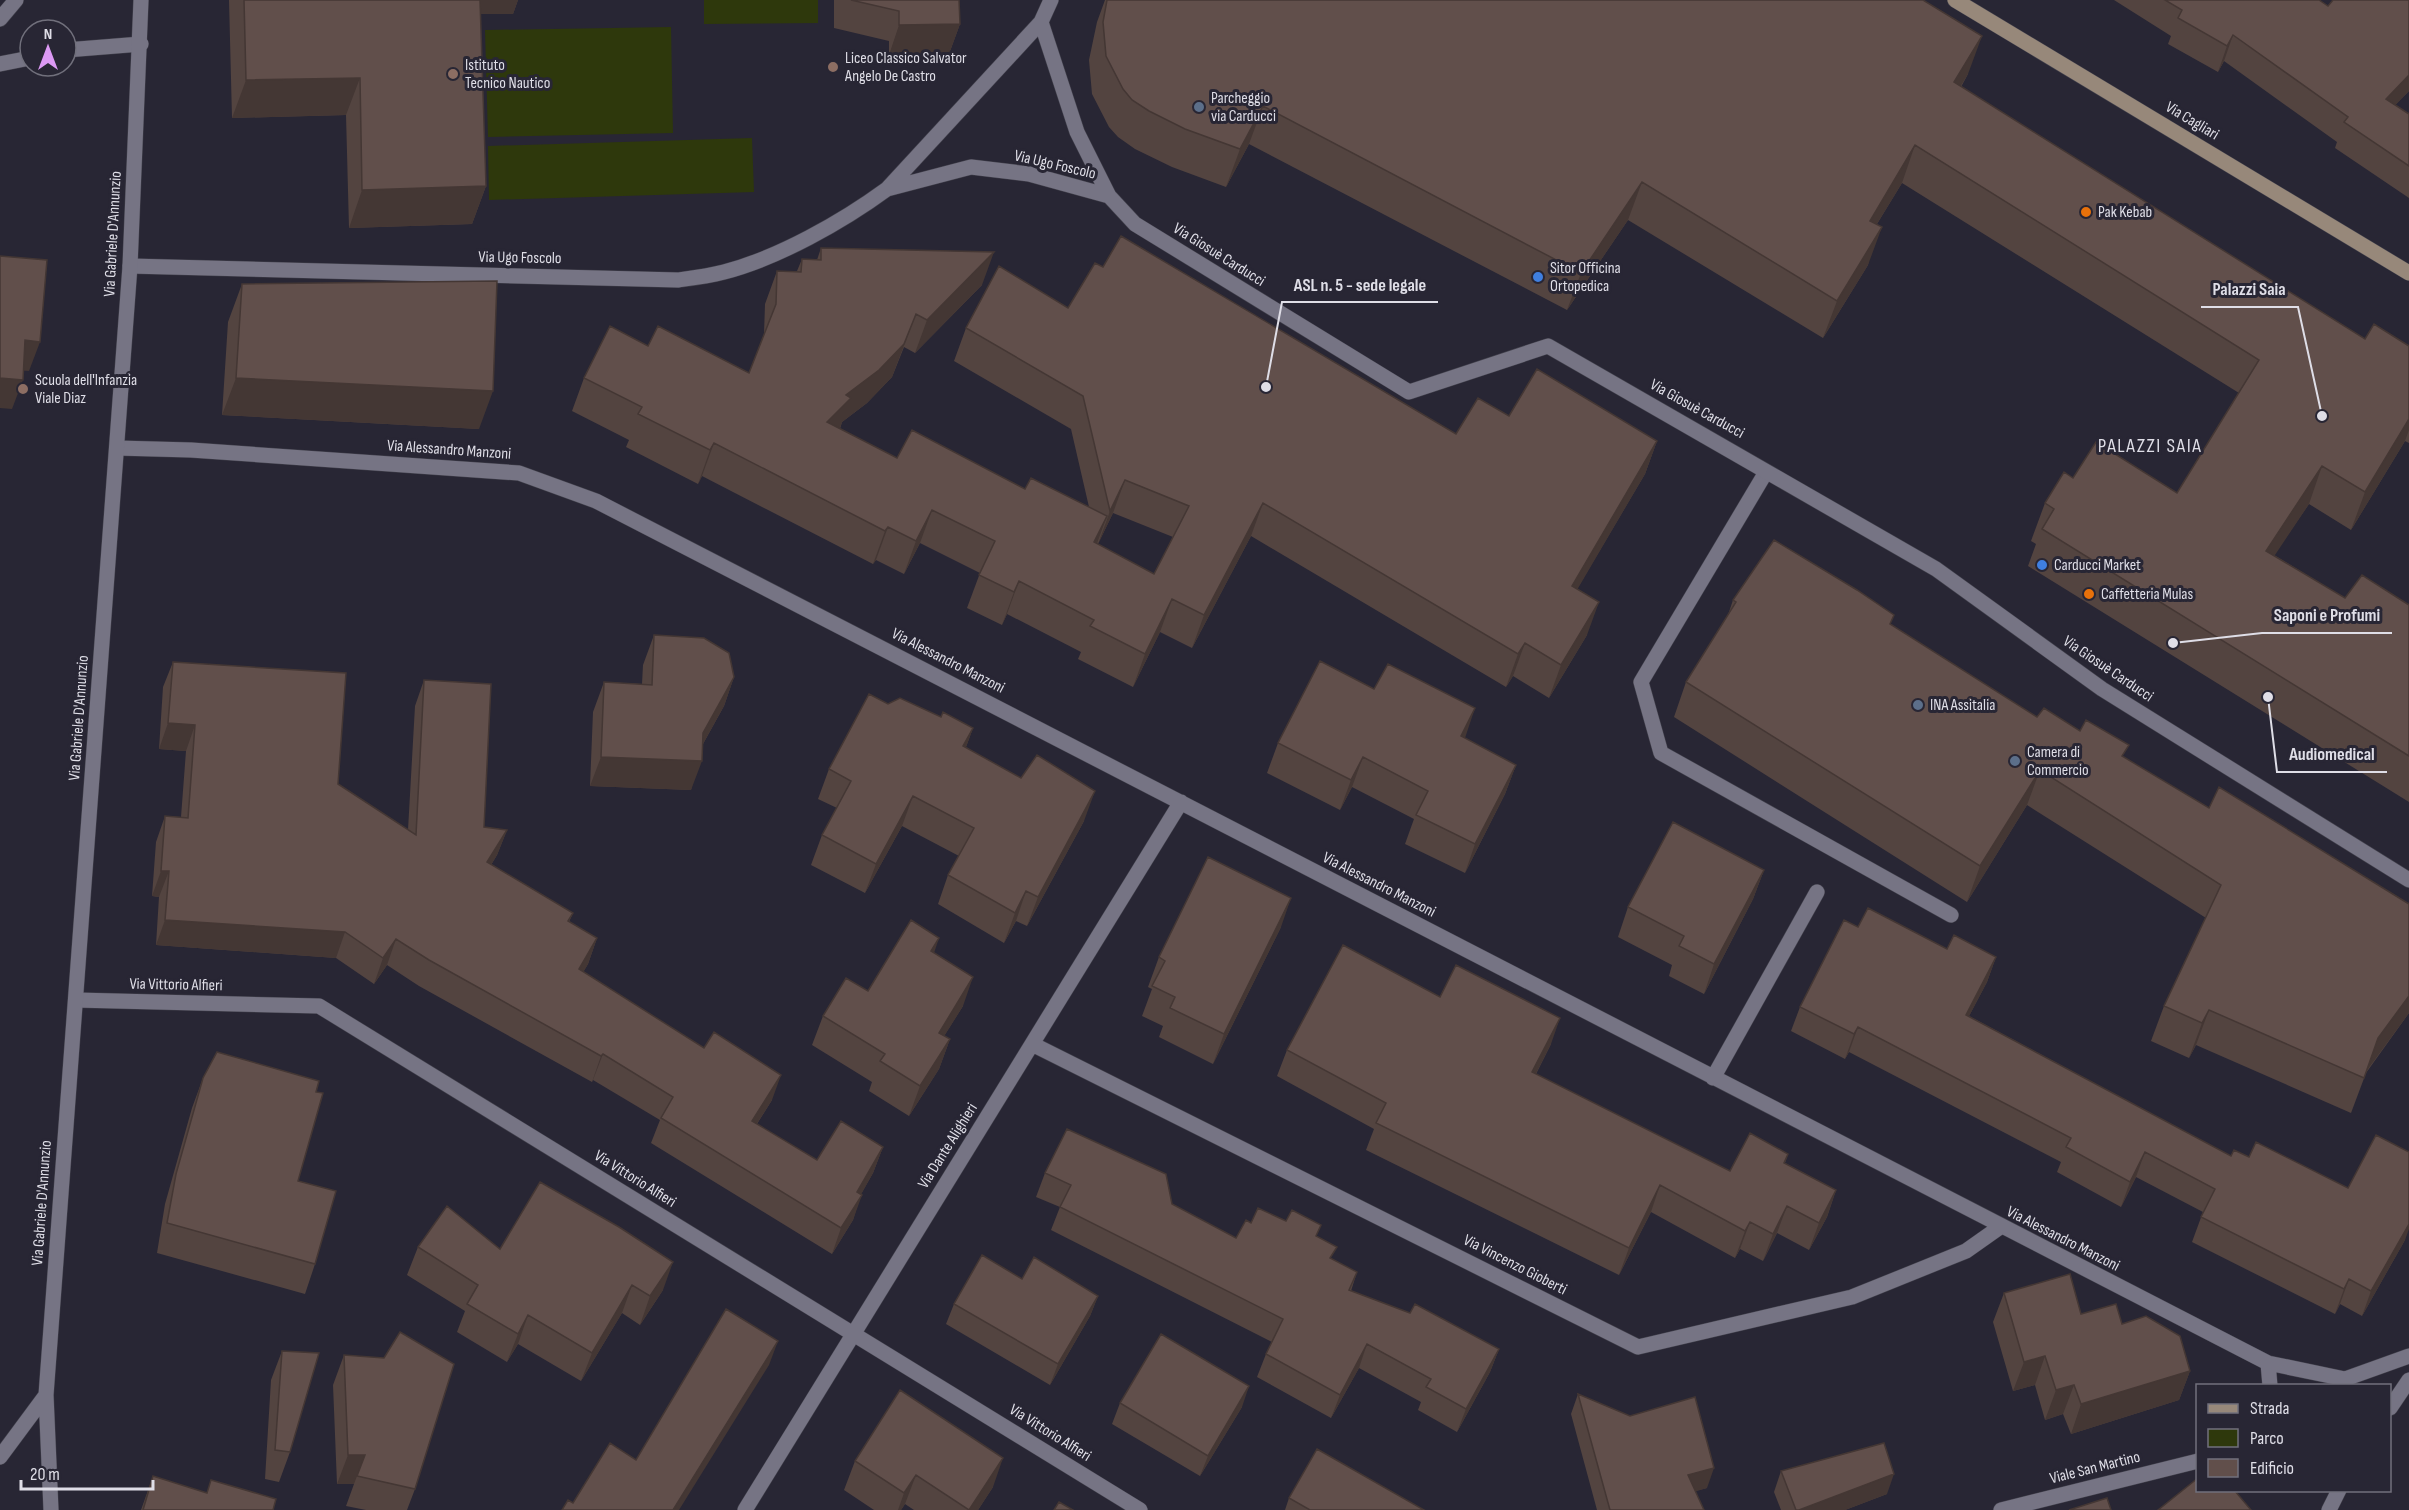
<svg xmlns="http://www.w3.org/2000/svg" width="2409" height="1510" font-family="'Sofia Sans Condensed',sans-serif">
<rect width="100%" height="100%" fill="#282634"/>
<path fill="#2e380c" d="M704,0H818V23L704,24Z
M671,27L673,133L488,137L485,30Z
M752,138L754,192L489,200L488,146Z"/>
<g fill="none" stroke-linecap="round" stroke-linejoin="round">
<g stroke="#42414c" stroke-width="16">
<path id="service" d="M1766,472L1641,682L1661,753L1951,915"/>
</g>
<g stroke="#42414c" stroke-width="16">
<path id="minor" d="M0,19L16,0
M1041,22L1077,132L1109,196L1135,224L1409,392L1548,346L1936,569L2102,689L2409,880
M66,50L141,44
M0,64L30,58
M887,189L971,167L1029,174L1109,196
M130,266L678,280C693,278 709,276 724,272C778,258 842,222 887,189L1041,22L1051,0
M117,448L191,450L519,473L596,501L2268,1363L2345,1379L2409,1356
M76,1000L319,1006L1140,1510
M1032,1044L1638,1347L1852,1297L1966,1251L2000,1227
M1713,1078L1817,892
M2268,1363L2270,1386
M2390,1408L2409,1380
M745,1510L1181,802
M2001,1510L2198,1461
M2329,1510L2339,1490"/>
</g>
<g stroke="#42414c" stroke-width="16">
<path id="tertiary" d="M0,1457L46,1395
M51,1510L46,1395L130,266L141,0"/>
</g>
<g stroke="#42414c" stroke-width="16">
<path id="secondary" d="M1955,0L2409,273"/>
</g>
<use href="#service" stroke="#767484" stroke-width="15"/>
<use href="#minor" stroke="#767484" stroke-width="15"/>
<use href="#tertiary" stroke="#767484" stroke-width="15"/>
<use href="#secondary" stroke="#97887a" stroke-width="15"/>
</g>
<path fill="#534440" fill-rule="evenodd" d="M229,0H518L513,14H480L486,186L472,224L349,228L346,115L232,118Z
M834,0H959L960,24L949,54L889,55V41L834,28Z
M1105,0H1923L1968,74L1961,87L2365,339L2409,346V443L2405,441L2351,530L2309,504L2274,555L2345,598L2409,605V802L2028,566L2036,544L2031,541L2045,503L2073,478L2177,493L2239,393L1902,183L1877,224L1868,265L1823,338L1628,220L1567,310L1249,144L1226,187L1172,167L1135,149L1118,137L1109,127L1092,94L1089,60L1097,22Z
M2114,0H2319L2328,6L2409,0V91L2395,105L2409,114V198L2335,148L2337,142L2224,61L2218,72L2168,44L2171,36Z
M821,248L982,285L915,353L904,347L892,377L867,403L842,422L840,429L897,458L1025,489L1089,507L1071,429L954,361L966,328L1068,308L1103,267L1456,434L1509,416L1657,441L1645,474L1577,589L1587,635L1549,698L1513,676L1506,687L1251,536L1192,648L1160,632L1133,687L1078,659L1081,652L1007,614L1002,625L967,608L980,573L920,543L904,574L876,560L873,564L702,476L698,484L626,447L629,440L572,411L584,378L648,346L749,373L764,334L765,304L777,271H797L802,259L817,260ZM1113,513L1173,537L1154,574L1098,544Z
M242,284L479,429L222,415L228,322Z
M1733,600L1890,625L2037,717L2080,731L2209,808L2409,904V1013L2366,1073L2351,1113L2196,1045L2189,1058L2151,1041L2164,1006L2206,918L2027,805L1967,902L1674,717L1686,682L1728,615Z
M654,635L734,677L724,706L703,744L691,790L590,786L593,712L604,682L642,684L643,665Z
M173,662L338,784L408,830L415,706L424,680L484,827L507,830L497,855L491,865L573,913L569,922L597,938L588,964L583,972L772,1100L757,1124L817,1160L883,1147L873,1173L861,1194L853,1220L832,1254L651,1143L660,1120L593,1080L592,1082L419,986L387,965L374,984L336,958L156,945L159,897L152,896L156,842L165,816L181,817L186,751L159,749L163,687Z
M888,704L941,717L973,728L966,747L1084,821L1027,926L1016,921L1004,943L938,904L948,875L959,856L902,826L865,893L811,865L822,835L837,808L818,799L829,769Z
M1465,738L1516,765L1505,794L1465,873L1405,844L1414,819L1352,787L1340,810L1267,773L1278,743Z
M1764,870L1753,899L1704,994L1669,976L1672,965L1618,937L1628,907Z
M1281,927L1213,1064L1159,1037L1163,1026L1142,1016L1152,989L1148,987L1159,957Z
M1858,927L1947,949L1996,957L1987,982L1969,1016L2231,1156L2405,1240L2362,1316L2340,1304L2335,1314L2192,1242L2203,1212L2136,1177L2121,1207L2057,1172L2061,1162L1849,1052L1845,1059L1791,1031L1800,1007Z
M934,953L963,1006L944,1036L950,1039L939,1069L909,1116L869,1091L872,1082L812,1045L823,1016Z
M1440,997L1551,1044L1536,1074L1730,1171L1788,1154L1785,1163L1836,1190L1827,1217L1809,1250L1777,1233L1763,1261L1740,1249L1735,1258L1651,1212L1619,1275L1366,1150L1374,1129L1277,1076L1287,1050Z
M203,1078L316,1092L298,1181L315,1264L305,1294L157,1253L165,1204L192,1108Z
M1045,1173L1172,1204L1236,1238L1251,1223L1317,1237L1332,1259L1357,1272L1351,1291L1499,1349L1490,1372L1457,1432L1418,1410L1421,1402L1359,1368L1331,1418L1257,1377L1266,1354L1272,1342L1051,1230L1060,1207L1036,1197Z
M418,1247L500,1249L663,1290L640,1325L622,1313L581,1381L518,1344L507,1362L457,1332L465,1311L407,1275Z
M1022,1279L1098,1296L1090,1316L1050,1385L946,1324L954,1304Z
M2004,1293L2081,1314L2122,1324L2190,1371L2179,1400L2071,1434L2063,1414L2045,1420L2035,1385L2013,1391L1993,1322Z
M282,1351L290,1452L279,1482L265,1479L271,1380Z
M344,1355L415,1489L407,1510H366L346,1506L354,1484H337L333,1385Z
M1578,1394L1707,1488L1695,1491L1704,1510H1597L1571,1414Z
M1120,1403L1242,1407L1200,1476L1112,1424Z
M855,1461L993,1487L978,1510H914L905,1504L901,1510H874L844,1490Z
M1781,1471L1887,1494L1845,1510H1781L1774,1492Z
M153,1476L207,1493L211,1480L273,1510H141Z
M1289,1498L1424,1510H1285Z"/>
<path fill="#443734" d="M470,0H518L513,14H465Z
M960,24L949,54L889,55L899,25Z
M2233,35L2224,61L2218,72L2227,46Z
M1982,36L1968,74L1940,120L1954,82Z
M2409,75V91L2376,125L2386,99Z
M360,78L346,115L232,118L246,80Z
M1263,106L1249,144L1226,187L1240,149Z
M1915,145L1902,183L1856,258L1870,221Z
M1642,182L1628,220L1567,310L1581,273Z
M486,186L472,224L349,228L362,190Z
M1882,227L1868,265L1823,338L1837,301Z
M994,252L982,285L915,353L927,320Z
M916,314L892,377L867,403L842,422L839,431L827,422L846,395Z
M25,340L40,342L29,371L14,370Z
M0,378L23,380L12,409L0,408Z
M236,378L493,391L479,429L222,415Z
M2409,419V430L2405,441L2351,530L2365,492Z
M1657,441L1645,474L1560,619L1572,586Z
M714,443L702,476L698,484L710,450Z
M2322,466L2309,504L2253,588L2266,551Z
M1125,480L1113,513L1098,544L1110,511Z
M1263,503L1251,536L1192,648L1204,615Z
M932,510L920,543L904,574L916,541Z
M1107,516L1095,549L1094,542Z
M888,527L876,560L873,564L885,531Z
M1019,581L1007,614L1002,625L1014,592Z
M1172,599L1160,632L1133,687L1145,654Z
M1599,602L1587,635L1549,698L1561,665Z
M1525,643L1513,676L1506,687L1518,654Z
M734,677L724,706L694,760L702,761L691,790L590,786L601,757L703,733Z
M1475,708L1465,738L1461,736Z
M168,723L195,725L186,751L159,749Z
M973,728L962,758L963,746Z
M1363,757L1352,787L1340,810L1351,780Z
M1516,765L1505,794L1465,873L1475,844Z
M2040,770L2027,805L1967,902L1980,866Z
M1095,791L1084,821L1027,926L1038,897Z
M913,796L902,826L865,893L876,864Z
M507,830L497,855L477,888L487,862Z
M1764,870L1753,899L1704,994L1714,964Z
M161,871H169L159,897L152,896Z
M1026,891L1016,921L1004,943L1015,913Z
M1291,898L1281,927L1213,1064L1224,1034Z
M165,920L345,932L336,958L156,945Z
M597,938L588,964L570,995L579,969Z
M939,938L929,968L931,951Z
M396,939L387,965L374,984L383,958Z
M1996,957L1987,982L1957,1039L1966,1015Z
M973,977L963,1006L928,1062L939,1033Z
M2409,996V1013L2365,1073L2378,1038Z
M2209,1010L2196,1045L2189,1058L2202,1023Z
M1560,1018L1551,1044L1523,1099L1532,1072Z
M1858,1027L1849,1052L1845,1059L1854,1034Z
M950,1039L939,1069L909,1116L920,1086Z
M603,1054L593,1080L592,1082L601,1056Z
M781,1075L772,1100L742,1147L752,1121Z
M883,1147L873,1173L848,1218L857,1192Z
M2145,1152L2136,1177L2121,1207L2130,1182Z
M1660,1185L1651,1212L1619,1275L1629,1248Z
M1836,1190L1827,1217L1809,1250L1819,1223Z
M862,1195L853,1220L832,1254L841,1228Z
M1787,1206L1777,1233L1763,1261L1773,1234Z
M2409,1218V1229L2405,1240L2362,1316L2371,1291Z
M1750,1222L1740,1249L1735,1258L1745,1231Z
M673,1262L663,1290L640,1325L650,1296Z
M2349,1279L2340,1304L2335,1314L2344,1289Z
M632,1285L622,1313L581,1381L592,1353Z
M1098,1296L1090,1316L1050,1385L1058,1364Z
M528,1315L518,1344L507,1362L518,1334Z
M778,1341L769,1365L679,1510H673Z
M1367,1344L1359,1368L1331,1418L1340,1395Z
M1499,1349L1490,1372L1457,1432L1466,1409Z
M2045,1356L2035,1385L2013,1391L2024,1362Z
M2190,1371L2179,1400L2071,1434L2081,1404Z
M2074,1385L2063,1414L2045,1420L2056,1390Z
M1249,1386L1242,1407L1200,1476L1208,1456Z
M348,1455H365L354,1484H337Z
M1003,1458L993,1487L978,1510H969Z
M1714,1468L1707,1488L1680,1496L1688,1475Z
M1894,1474L1887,1494L1845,1510H1799Z
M916,1475L905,1504L901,1510H898L904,1493Z"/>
<path fill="#614f4b" stroke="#443734" stroke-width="1.5" d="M244,0H480L486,186L362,190L360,78L246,80Z
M851,0H959L960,24L899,25V11Z
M1107,0H1923L1982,36L1954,82L2365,339L2374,324L2409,346V419L2365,492L2322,466L2266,551L2345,598L2362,575L2409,605V756L2042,529L2054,509L2045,503L2064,472L2073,478L2096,442L2177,493L2259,360L1915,145L1870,221L1882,227L1837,301L1642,182L1581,273L1263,106L1240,149L1185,129L1149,111L1132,100L1123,89L1106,56L1103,22Z
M2165,0H2319L2328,6L2333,0H2409V75L2386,99L2409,114V166L2344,122L2348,117L2233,35L2227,46L2178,18L2182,10Z
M1121,236L1456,434L1478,398L1509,416L1537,369L1657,441L1572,586L1599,602L1561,665L1525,643L1518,654L1263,503L1204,615L1172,599L1145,654L1090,626L1094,620L1019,581L1014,592L979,575L995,541L932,510L916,541L888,527L885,531L714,443L710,450L638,414L642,407L584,378L610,326L648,346L658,326L749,373L776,304L777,271L801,272L802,259L821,260V248L994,252L927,320L916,314L904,344L879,370L846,395L851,398L827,422L897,458L912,430L1025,489L1031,478L1107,516L1094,542L1154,574L1189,506L1125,480L1110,511L1083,396L966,328L999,266L1068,308L1095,263L1103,267Z
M0,256L47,260L40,342L25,340L23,380L0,378Z
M497,281L493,391L236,378L242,284Z
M1774,540L1857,590L1894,615L1890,624L2037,717L2044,708L2080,731L2086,720L2129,745L2122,756L2209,808L2219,787L2409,904V996L2378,1038L2364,1078L2209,1010L2202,1023L2164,1006L2221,885L2040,770L1980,866L1686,682L1736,602L1733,600Z
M654,635L704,638L729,653L734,677L703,733L702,761L601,757L604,682L652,685Z
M1320,661L1374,689L1388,664L1475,708L1461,736L1516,765L1475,844L1416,815L1428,791L1363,757L1351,780L1278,743Z
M173,662L346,673L338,784L416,835L424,680L491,684L484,827L507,830L487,862L573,913L568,921L597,938L579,969L704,1048L714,1032L781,1075L752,1121L817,1160L841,1121L883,1147L857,1192L862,1195L841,1228L661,1118L673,1097L603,1054L601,1056L429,960L396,939L383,958L345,932L165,920L169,871H161L165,816L188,818L195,725L168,723Z
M869,694L888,704L900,698L941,717L943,712L973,728L963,746L1021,778L1037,755L1095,791L1038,897L1026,891L1015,913L948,875L974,828L913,796L876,864L822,835L851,781L829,769Z
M1673,822L1764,870L1714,964L1679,946L1684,936L1628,907Z
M1208,857L1291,898L1224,1034L1170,1008L1175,997L1152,986L1165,961L1159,957Z
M1868,908L1947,949L1954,935L1996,957L1966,1015L2231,1156L2234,1150L2249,1157L2256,1142L2348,1188L2376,1135L2409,1152V1224L2371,1291L2349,1279L2344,1289L2201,1217L2215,1189L2145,1152L2130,1182L2066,1147L2071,1138L1858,1027L1854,1034L1800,1007L1844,920L1858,927Z
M911,920L939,938L931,951L973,977L939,1033L950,1039L920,1086L880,1061L885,1054L823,1016L846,978L868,991Z
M1343,945L1440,997L1456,965L1560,1018L1532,1072L1730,1171L1750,1133L1788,1154L1784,1163L1836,1190L1819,1223L1787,1206L1773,1234L1750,1222L1745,1231L1660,1185L1629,1248L1376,1123L1386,1103L1287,1050Z
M217,1052L319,1081L316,1092L323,1093L298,1181L336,1191L315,1264L167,1223L176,1174L203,1078Z
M1067,1129L1166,1174L1172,1204L1236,1238L1246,1220L1251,1223L1258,1208L1286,1221L1292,1210L1321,1225L1316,1236L1337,1247L1330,1258L1357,1272L1349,1290L1410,1313L1415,1304L1499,1349L1466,1409L1426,1387L1431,1379L1367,1344L1340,1395L1266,1354L1283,1319L1060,1207L1071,1185L1045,1173Z
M540,1182L619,1227L673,1262L650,1296L632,1285L592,1353L528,1315L518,1334L467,1304L478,1285L418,1247L447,1206L500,1249Z
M982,1255L1022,1279L1034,1257L1098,1296L1058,1364L954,1304Z
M2070,1274L2081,1314L2116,1304L2122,1324L2146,1316L2180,1336L2190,1371L2081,1404L2074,1385L2056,1390L2045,1356L2024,1362L2004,1293Z
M726,1309L778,1341L673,1510H562L568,1500L573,1503L610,1443L636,1460Z
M400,1332L454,1364L415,1489L357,1476L365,1455H348L344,1355L384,1358Z
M1161,1334L1249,1386L1208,1456L1120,1403Z
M282,1351L319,1353L290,1452L275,1450Z
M900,1390L1003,1458L969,1510L916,1475L904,1493L855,1461Z
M1578,1394L1630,1416L1695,1397L1714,1468L1688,1475L1704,1510H1610Z
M1884,1443L1894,1474L1799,1510H1796L1781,1471Z
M1317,1449L1424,1510H1310L1289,1498Z
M153,1476L207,1493L211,1480L276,1499L273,1510H143Z
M2198,1478V1491H2235L2251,1510H2158Z
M2107,1498L2111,1510H2069Z
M1059,1502L1073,1510H1054Z"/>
<g fill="#8d6e63" stroke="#282634" stroke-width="2">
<circle cx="833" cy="67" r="6"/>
<circle cx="453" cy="74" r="6"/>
<circle cx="23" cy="389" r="6"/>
</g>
<g fill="#5c6f8a" stroke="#282634" stroke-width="2">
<circle cx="1199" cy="107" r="6"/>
<circle cx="1918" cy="705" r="6"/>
<circle cx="2015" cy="761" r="6"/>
</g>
<g fill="#e8710a" stroke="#282634" stroke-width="2">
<circle cx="2086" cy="212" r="6"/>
<circle cx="2089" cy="594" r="6"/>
</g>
<g fill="#3f7fe0" stroke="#282634" stroke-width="2">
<circle cx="1538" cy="277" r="6"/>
<circle cx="2042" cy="565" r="6"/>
</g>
<g text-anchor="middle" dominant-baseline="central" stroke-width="6" stroke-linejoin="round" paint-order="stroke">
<g font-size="16" fill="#dfdee7" stroke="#282634" text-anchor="start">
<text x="845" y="58">Liceo Classico Salvator<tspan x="845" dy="18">Angelo De Castro</tspan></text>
<text x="465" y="65">Istituto<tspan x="465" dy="18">Tecnico Nautico</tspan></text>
<text x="1211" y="98">Parcheggio<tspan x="1211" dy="18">via Carducci</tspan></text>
<text x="2098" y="212">Pak Kebab</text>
<text x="1550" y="268">Sitor Officina<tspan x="1550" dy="18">Ortopedica</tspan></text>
<text x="35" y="380">Scuola dell'Infanzia<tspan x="35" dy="18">Viale Diaz</tspan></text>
<text x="2054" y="565">Carducci Market</text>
<text x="2101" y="594">Caffetteria Mulas</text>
<text x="1930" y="705">INA Assitalia</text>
<text x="2027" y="752">Camera di<tspan x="2027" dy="18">Commercio</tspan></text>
</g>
<g font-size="16" fill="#dfdee7" stroke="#282634">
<text transform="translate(2192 121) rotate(31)">Via Cagliari</text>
<text transform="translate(1055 165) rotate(13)">Via Ugo Foscolo</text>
<text transform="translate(113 234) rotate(-87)">Via Gabriele D'Annunzio</text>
<text transform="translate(1219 255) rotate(32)">Via Giosuè Carducci</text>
<text transform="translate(520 258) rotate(1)">Via Ugo Foscolo</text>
<text transform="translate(1697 409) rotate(29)">Via Giosuè Carducci</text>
<text transform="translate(449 450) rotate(4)">Via Alessandro Manzoni</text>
<text transform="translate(948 661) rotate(27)">Via Alessandro Manzoni</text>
<text transform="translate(2108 669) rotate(34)">Via Giosuè Carducci</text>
<text transform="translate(79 718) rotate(-86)">Via Gabriele D'Annunzio</text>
<text transform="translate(1379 885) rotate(27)">Via Alessandro Manzoni</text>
<text transform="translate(176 985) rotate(1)">Via Vittorio Alfieri</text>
<text transform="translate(948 1146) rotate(-58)">Via Dante Alighieri</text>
<text transform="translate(635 1179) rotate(32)">Via Vittorio Alfieri</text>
<text transform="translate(42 1203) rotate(-86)">Via Gabriele D'Annunzio</text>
<text transform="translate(2063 1239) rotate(27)">Via Alessandro Manzoni</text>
<text transform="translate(1515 1265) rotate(27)">Via Vincenzo Gioberti</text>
<text transform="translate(1050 1433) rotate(32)">Via Vittorio Alfieri</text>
<text transform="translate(2095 1468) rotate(-14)">Viale San Martino</text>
</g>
<g font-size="20" letter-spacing="1.5" fill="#dfdee7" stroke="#282634">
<text x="2150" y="446">PALAZZI SAIA</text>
</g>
</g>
<path fill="none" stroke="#dfdee7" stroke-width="2" d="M1266 387L1282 302H1438M2322 416L2298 307H2201M2173 643L2262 633H2392M2268 697L2277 772H2387"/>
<g fill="#dfdee7" stroke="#282634" stroke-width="2">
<circle cx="1266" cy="387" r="6"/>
<circle cx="2322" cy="416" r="6"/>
<circle cx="2173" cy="643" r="6"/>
<circle cx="2268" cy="697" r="6"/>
</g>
<g font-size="18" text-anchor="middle" font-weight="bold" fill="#dfdee7" stroke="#282634" stroke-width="6" stroke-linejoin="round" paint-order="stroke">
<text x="1360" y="291">ASL n. 5 - sede legale</text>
<text x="2249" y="295">Palazzi Saia</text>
<text x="2327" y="621">Saponi e Profumi</text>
<text x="2332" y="760">Audiomedical</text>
</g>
<rect x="2196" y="1384" width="195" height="108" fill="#282634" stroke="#71707c" stroke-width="1.5"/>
<rect x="2208" y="1404" width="30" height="9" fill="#97887a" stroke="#71707c" stroke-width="1.5"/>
<text x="2250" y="1414" font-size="18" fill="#dfdee7">Strada</text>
<rect x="2208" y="1429" width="30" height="18" fill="#2e380c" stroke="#71707c" stroke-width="1.5"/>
<text x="2250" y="1444" font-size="18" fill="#dfdee7">Parco</text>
<rect x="2208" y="1459" width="30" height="18" fill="#614f4b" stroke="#71707c" stroke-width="1.5"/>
<text x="2250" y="1474" font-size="18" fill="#dfdee7">Edificio</text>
<g transform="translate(48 48)"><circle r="28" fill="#282634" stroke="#71707c" stroke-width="1.5"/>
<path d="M0-4.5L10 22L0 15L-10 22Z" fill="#dc99f4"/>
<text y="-9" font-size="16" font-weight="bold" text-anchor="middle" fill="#dfdee7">N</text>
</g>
<path d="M21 1480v9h132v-9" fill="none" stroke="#dfdee7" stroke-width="3"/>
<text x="30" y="1480" font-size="18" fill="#dfdee7" stroke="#282634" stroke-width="4.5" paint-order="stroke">20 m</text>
</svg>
